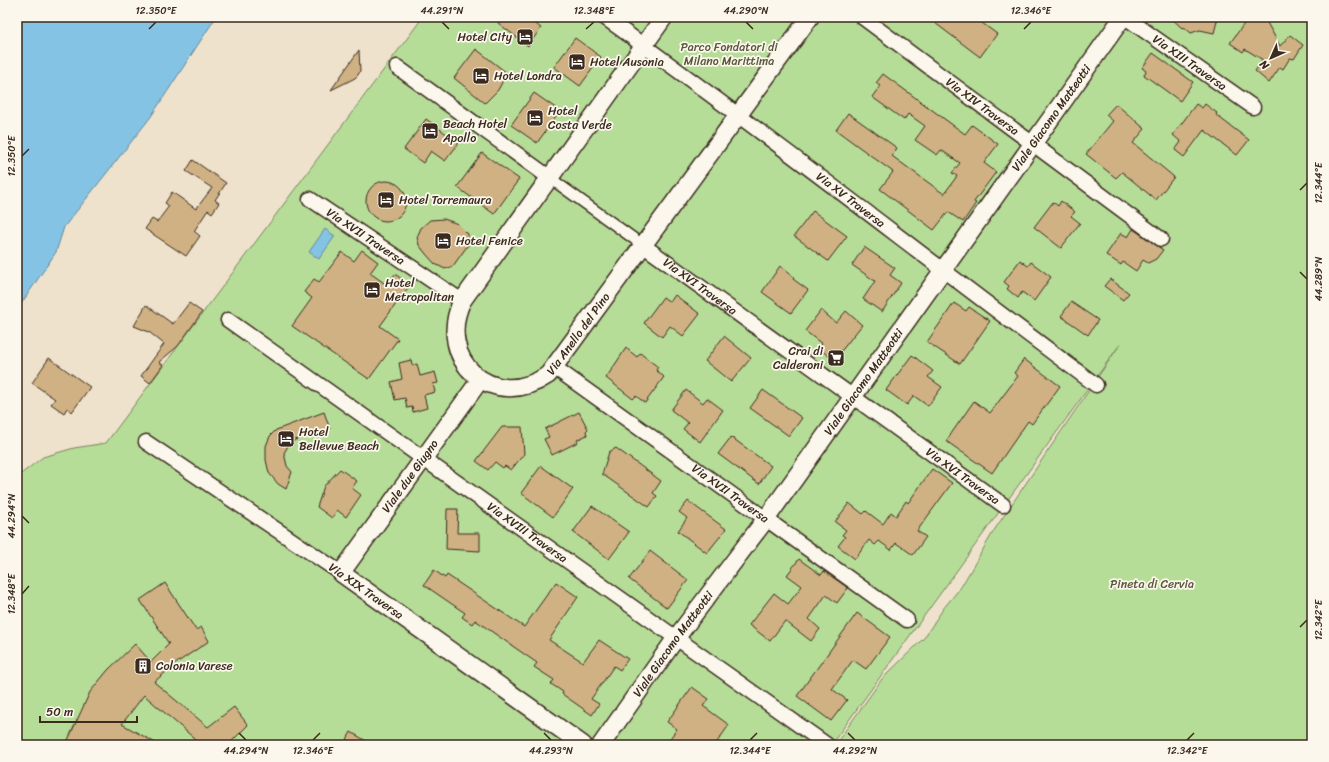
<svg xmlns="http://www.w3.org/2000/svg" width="1329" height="762" font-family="Sriracha,sans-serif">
<rect width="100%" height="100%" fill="#eee2cc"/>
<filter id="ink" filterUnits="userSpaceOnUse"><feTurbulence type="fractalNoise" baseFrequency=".025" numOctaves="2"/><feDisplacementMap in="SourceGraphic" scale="8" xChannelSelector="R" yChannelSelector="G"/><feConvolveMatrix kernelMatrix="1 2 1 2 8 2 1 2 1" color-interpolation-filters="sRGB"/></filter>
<g filter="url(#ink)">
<path fill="#b5dd98" stroke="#78845b" d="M423,17H1312V745H835L882,679L924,638L943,609L961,587L995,529L1121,343L831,745H17V477L43,457L74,448L106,443Z"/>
<path fill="#85c3e5" stroke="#678695" d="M17,17H216L150,118L64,227L56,252L17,310Z
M325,229L335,236L319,259L309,252Z"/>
<path fill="#cfb183" stroke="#3b2a1e" d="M502,17H527L541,28L528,46L498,23Z
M927,17H974L997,34L980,57Z
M1170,17H1218L1214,33L1200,30L1191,33L1184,27L1182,28Z
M1249,17L1265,19L1280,46L1290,35L1303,45L1294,59L1290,58L1283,69L1280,67L1269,83L1255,71L1263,60L1245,49L1243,52L1230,43Z
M575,38L601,57L580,86L554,67Z
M476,49L507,73L498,90L485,103L454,78Z
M359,50L360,71L358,75L355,78L331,90Z
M1153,53L1193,82L1180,101L1144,75L1146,71L1142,68Z
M883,74L965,134L972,125L998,144L984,163L996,172L974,202L976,203L963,222L948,212L934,230L880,189L893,172L836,130L848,113L897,148L892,156L944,194L957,176L952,173L960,163L941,150L937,155L915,140L925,126L908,114L904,120L872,97L880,86L876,83Z
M534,93L560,111L537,143L511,125Z
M1116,104L1145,129L1133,143L1174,177L1156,200L1122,172L1116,178L1086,154L1113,121L1106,115Z
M1196,104L1202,108L1205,104L1217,113L1216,115L1249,140L1237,155L1204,130L1184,157L1175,150L1181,142L1173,135Z
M426,119L459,143L445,161L431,151L423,163L404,149Z
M482,153L519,179L494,214L457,187Z
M193,160L226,183L215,200L219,203L212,213L208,210L194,231L200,236L186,256L145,229L152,219L157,222L169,206L165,203L172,192L196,209L212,188L186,171Z
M366 201a20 20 0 1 1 40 0a20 20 0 1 1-40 0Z
M1061,201L1075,212L1071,216L1080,223L1061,248L1034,227L1053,202L1058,206Z
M813,211L847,236L828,261L794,236Z
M444,219L458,224L468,234V245L453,266L445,269L435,264L426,254L419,245L417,237L421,228L430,220Z
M1133,229L1163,250L1156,259L1148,263L1143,260L1136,271L1123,262L1121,265L1106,255L1121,233L1128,237Z
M864,247L895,268L890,275L901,283L882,312L863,299L875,281L852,265Z
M362,250L378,262L370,273L387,285L395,274L410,285L380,326L398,339L369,379L292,326L312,298L304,292L314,279L319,282L342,252L354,261Z
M1020,260L1028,266L1031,262L1051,277L1034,301L1022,292L1018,298L1007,289L1009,286L1004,282Z
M780,266L794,277L793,279L808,290L791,313L762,292Z
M1110,279L1129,293L1123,300L1104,286Z
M675,295L700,314L683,336L670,326L662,337L644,323L663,297L670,302Z
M1071,302L1098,320L1088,335L1061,316Z
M189,303L202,312L178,346L159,362L163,365L150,383L141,376L164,344L149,332L134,326L146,305L173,324Z
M954,303L966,311L969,307L990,321L960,364L927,342Z
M821,310L836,323L846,311L862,325L834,360L818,348L822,344L805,331Z
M724,336L751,358L731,382L705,361Z
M626,348L637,357L640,353L658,367L656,370L664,377L645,403L636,396L633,399L606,378Z
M912,355L933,371L928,377L942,387L928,406L914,396L907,405L886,390Z
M49,358L90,387L72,412L67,408L64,413L51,404L55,399L32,383Z
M1024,359L1060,386L1032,424L1028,421L992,473L946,441L974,401L990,413L1018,376L1014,373Z
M411,360L412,365L417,364L420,376L435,372L438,383L433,384L435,392L424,395L427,408L413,412L412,407L407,408L405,398L395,400L391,382L402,379L399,363Z
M686,390L703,403L707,398L723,410L700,442L683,429L688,423L671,410Z
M763,390L802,418L789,436L750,408Z
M324,412L330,429L295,440L288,446L284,453L287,466L292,472L286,489L278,484L269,473L266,460V446L270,436L276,430Z
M579,412L588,429L586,431L587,435L577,440L578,442L552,455L544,439L549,437L545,429Z
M502,427H522L524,454L511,470L505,466L503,468L495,462L488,470L476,461Z
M731,437L771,466L759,484L718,454Z
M616,448L661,481L653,493L657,496L649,507L602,474L609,452Z
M541,466L573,489L553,517L521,493Z
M340,469L357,481L352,488L361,495L346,517L337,510L332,518L317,507L324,486Z
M932,469L952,483L917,531L926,537L913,555L896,543L891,550L879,541L875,545L869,540L855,559L838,546L845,537L842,535L846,530L835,522L849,503L863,514L866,511L883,524L891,512L896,516L906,501L908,503Z
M688,501L726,529L707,553L678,531L687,518L679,512Z
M592,506L629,532L609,559L573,532Z
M447,509H458L457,533H480V551L446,549Z
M650,551L688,580L667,608L629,579Z
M799,559L821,575L824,571L848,588L837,603L826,595L809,619L820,629L811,641L785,621L770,641L749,625L774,593L788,604L802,586L787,575Z
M434,570L445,578L447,575L524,627L556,582L578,597L549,640L583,662L599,640L628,659L620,670L614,666L591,699L599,704L592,715L562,694L563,692L551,684L554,680L534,667L537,663L475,620L472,624L462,617L465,613L424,585Z
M165,583L196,630L201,627L209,641L178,662L154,682L208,727L234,707L248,725L228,745H191L195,739L144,695L122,724L159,745H75L67,742L90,692L108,670L135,644L151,662L169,644L140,600Z
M857,613L890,637L866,669L853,660L832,689L847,700L831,721L797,696Z
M692,687L709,699L703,706L729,725L715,745H665L677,729L667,722Z
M351,732L373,745H352L346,741Z"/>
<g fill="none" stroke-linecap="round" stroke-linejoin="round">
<g stroke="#3b2a1e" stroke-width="13">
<path id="pedestrian" d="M550,178L644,246"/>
</g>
<g stroke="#3b2a1e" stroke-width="17">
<g id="minor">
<path id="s1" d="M604,17C771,136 931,263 1096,385"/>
<path id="s2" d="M862,17L1161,239"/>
<path id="s3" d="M1125,17L1253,107"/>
<path d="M397,67L550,178"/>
<path id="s4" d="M310,199L462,301"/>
<path id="s5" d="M644,246L1003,505"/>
<path id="s6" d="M228,320L827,745"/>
<path id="s7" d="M554,367L907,620"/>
<path d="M146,442L341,573"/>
</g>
</g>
<g stroke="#3b2a1e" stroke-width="20">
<g id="tertiary">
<path id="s8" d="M664,17L462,301C435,359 492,413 548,375L810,17"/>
<path d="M480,380L341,573L583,745"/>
<path id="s9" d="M601,745L676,638L766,519L1123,17"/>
</g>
</g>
<use href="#pedestrian" stroke="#fbf7ec" stroke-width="10"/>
<use href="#minor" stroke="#fbf7ec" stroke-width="14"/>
<use href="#tertiary" stroke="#fbf7ec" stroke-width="17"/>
</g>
</g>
<path fill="none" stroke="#3b2a1e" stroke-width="1.5" d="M442,22L449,29M746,22L753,29M149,29L156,22M586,29L594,22M1024,29L1031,22M22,156L29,149M1300,190L1307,183M1300,272L1307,279M22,516L29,523M22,594L29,586M1300,627L1307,620M239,733L246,740M544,733L551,740M848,733L855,740M313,740L320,733M750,740L757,733M1187,740L1194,733"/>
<defs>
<g id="hotel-square" transform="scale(0.9)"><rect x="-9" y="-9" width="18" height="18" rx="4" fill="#3b2a1e" stroke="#fbf7ec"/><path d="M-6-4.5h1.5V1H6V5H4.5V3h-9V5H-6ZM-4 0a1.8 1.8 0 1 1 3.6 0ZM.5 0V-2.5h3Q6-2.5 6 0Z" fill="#fff"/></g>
<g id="supermarket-square" transform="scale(0.9)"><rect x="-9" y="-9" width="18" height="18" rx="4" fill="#3b2a1e" stroke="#fbf7ec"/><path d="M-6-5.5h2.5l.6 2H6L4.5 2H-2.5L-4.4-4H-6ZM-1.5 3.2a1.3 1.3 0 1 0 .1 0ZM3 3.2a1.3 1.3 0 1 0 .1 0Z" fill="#fff"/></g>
<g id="building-square" transform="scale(0.9)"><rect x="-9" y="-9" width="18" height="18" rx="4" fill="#3b2a1e" stroke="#fbf7ec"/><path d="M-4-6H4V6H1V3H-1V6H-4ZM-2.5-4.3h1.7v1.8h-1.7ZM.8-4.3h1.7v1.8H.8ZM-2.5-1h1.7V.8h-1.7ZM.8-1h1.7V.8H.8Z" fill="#fff"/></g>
</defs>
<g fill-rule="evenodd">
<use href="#hotel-square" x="525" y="37"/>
<use href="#hotel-square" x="577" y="62"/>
<use href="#hotel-square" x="481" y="76"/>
<use href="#hotel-square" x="535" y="118"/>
<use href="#hotel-square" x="430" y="131"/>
<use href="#hotel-square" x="386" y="200"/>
<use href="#hotel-square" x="443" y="241"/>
<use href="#hotel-square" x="372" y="290"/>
<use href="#supermarket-square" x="836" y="358"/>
<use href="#hotel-square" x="286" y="439"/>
<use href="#building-square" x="143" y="666"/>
</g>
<g text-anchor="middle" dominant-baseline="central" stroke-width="3.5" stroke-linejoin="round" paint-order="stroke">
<g font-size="12" fill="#3b2a1e" stroke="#fbf7ec" text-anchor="start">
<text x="512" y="37" text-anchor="end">Hotel City</text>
<text x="590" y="62">Hotel Ausonia</text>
<text x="494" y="76">Hotel Londra</text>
<text x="548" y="111">Hotel<tspan x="548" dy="14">Costa Verde</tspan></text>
<text x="443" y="124">Beach Hotel<tspan x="443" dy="14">Apollo</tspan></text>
<text x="399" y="200">Hotel Torremaura</text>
<text x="456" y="241">Hotel Fenice</text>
<text x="385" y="283">Hotel<tspan x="385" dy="14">Metropolitan</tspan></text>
<text x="823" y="351" text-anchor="end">Crai di<tspan x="823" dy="14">Calderoni</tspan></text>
<text x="299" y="432">Hotel<tspan x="299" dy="14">Bellevue Beach</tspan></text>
<text x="156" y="666">Colonia Varese</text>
</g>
<g font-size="12" fill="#5a573c" stroke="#fbf7ec">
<text x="729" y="47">Parco Fondatori di<tspan x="729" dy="14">Milano Marittima</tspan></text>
<text x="1152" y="584">Pineta di Cervia</text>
</g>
<g font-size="12" fill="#3b2a1e" stroke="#fbf7ec">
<text stroke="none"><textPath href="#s3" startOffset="79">Via XIII Traversa</textPath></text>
<text stroke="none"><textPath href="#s2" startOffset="150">Via XIV Traversa</textPath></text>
<text stroke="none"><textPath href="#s9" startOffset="772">Viale Giacomo Matteotti</textPath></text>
<text stroke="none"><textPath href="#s1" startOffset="307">Via XV Traversa</textPath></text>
<text stroke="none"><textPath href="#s4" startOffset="67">Via XVII Traversa</textPath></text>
<text stroke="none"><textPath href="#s5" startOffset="69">Via XVI Traversa</textPath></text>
<text stroke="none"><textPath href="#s8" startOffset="559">Via Anello del Pino</textPath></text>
<text stroke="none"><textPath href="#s9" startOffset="448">Viale Giacomo Matteotti</textPath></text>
<text transform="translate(410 476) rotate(-54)">Viale due Giugno</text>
<text stroke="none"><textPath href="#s5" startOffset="393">Via XVI Traversa</textPath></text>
<text stroke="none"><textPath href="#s7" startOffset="217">Via XVII Traversa</textPath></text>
<text stroke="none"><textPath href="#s6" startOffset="367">Via XVIII Traversa</textPath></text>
<text transform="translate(366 591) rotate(35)">Via XIX Traversa</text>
<text stroke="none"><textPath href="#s9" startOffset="124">Viale Giacomo Matteotti</textPath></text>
</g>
</g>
<rect width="1329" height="762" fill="none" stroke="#fbf7ec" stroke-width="44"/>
<g transform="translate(1271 58) rotate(225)" stroke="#fbf7ec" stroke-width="3" paint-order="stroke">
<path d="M0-3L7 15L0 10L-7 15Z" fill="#3b2a1e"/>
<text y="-6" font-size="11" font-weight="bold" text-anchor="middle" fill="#3b2a1e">N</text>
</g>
<path d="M40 716v6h97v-6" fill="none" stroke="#3b2a1e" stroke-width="2"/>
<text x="46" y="716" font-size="12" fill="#3b2a1e" stroke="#fbf7ec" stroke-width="3" paint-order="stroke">50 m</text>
<rect x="22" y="22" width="1285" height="718" fill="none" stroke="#3b2a1e" stroke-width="1.5"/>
<g font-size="10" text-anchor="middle" fill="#3b2a1e">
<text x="156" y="14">12.350°E</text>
<text x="442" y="14">44.291°N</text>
<text x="594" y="14">12.348°E</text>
<text x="746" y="14">44.290°N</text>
<text x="1031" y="14">12.346°E</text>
<text transform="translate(11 156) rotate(-90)" y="4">12.350°E</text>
<text transform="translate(1318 183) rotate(-90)" y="4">12.344°E</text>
<text transform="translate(1318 279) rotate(-90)" y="4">44.289°N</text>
<text transform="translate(11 516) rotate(-90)" y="4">44.294°N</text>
<text transform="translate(11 594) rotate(-90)" y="4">12.348°E</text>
<text transform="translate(1318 620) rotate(-90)" y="4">12.342°E</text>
<text x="246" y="754">44.294°N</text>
<text x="313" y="754">12.346°E</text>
<text x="551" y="754">44.293°N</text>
<text x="750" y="754">12.344°E</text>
<text x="855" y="754">44.292°N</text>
<text x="1187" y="754">12.342°E</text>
</g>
</svg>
